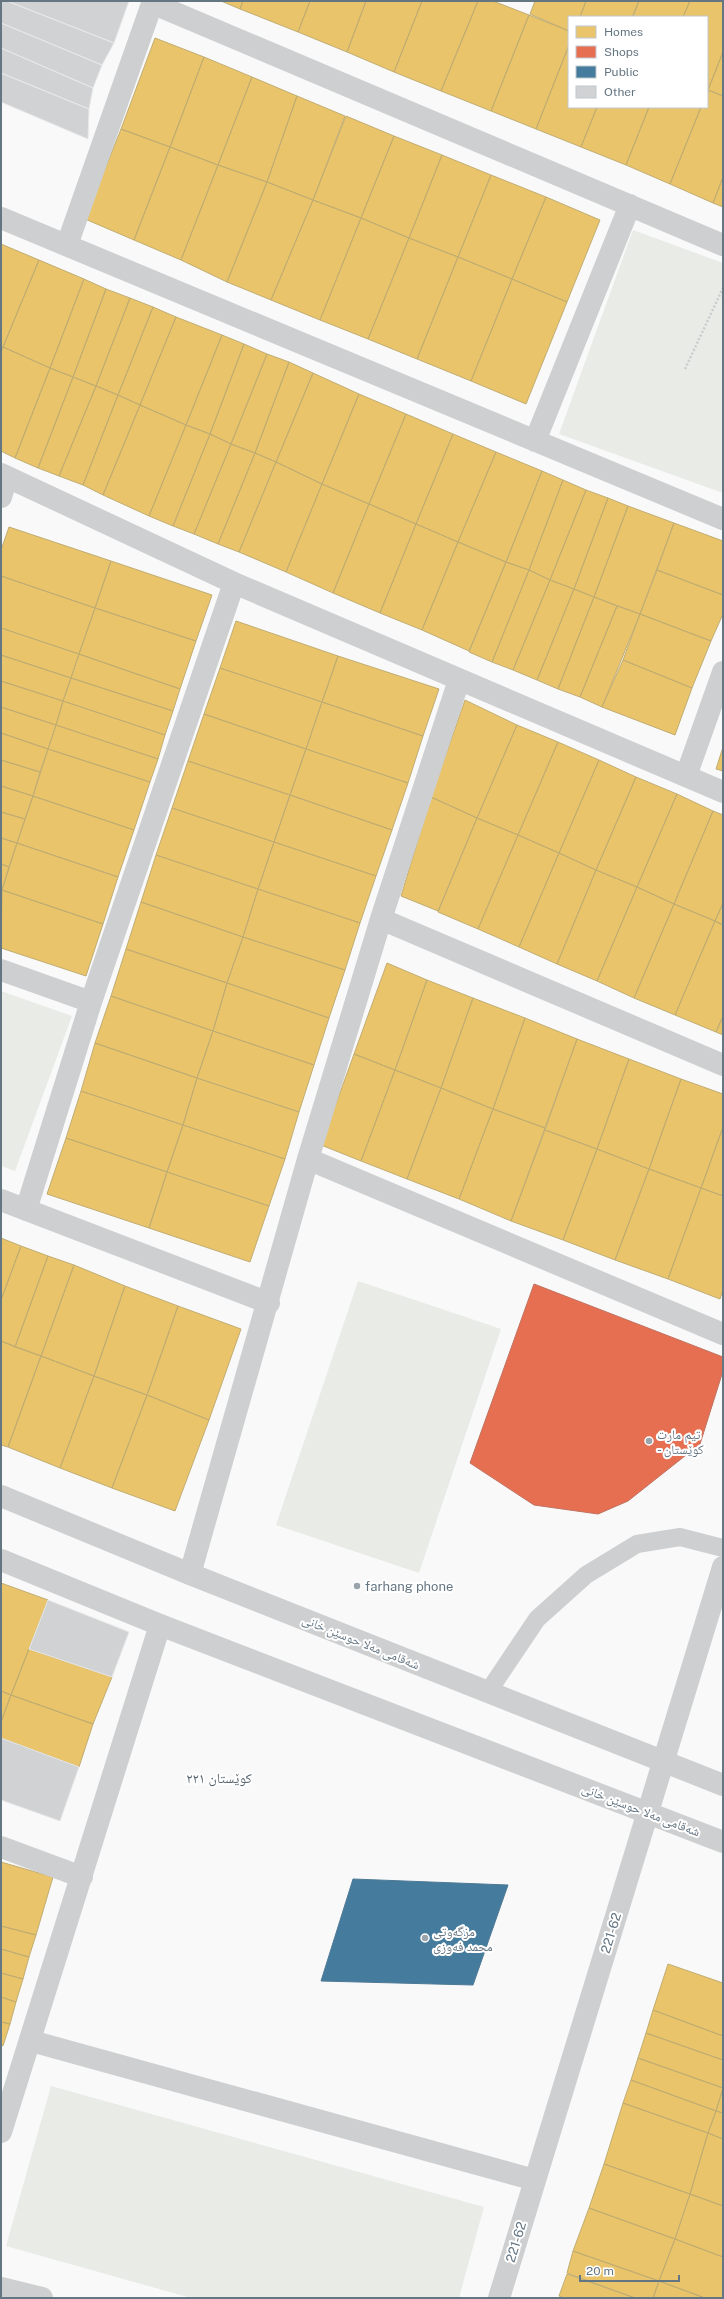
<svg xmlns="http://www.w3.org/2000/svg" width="724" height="2299" font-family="'Public Sans','Noto Naskh Arabic',sans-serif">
<rect width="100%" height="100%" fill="#f9f9f9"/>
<path fill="#e8ebe6" d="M633,230L723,263V493L559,434Z
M1,991L72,1016L15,1171L1,1166Z
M358,1281L501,1329L419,1573L276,1525Z
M51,2086L484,2207L459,2298H191L6,2246Z"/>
<path fill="#e9c46a" stroke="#c1ad72" d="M221,1H243L240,9Z
M243,1H310L298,32L240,9Z
M310,1H366L347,52L298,32Z
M366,1H422L394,72L347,52Z
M422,1H478L441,91L394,72Z
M478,1H493L529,15L491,111L441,91Z
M535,1H586L580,17H569V31L530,14Z
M586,1H639L632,17H580Z
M639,1H690L683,17H633Z
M690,1H723V52L708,90L707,17H683Z
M529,15L569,31V45L536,129L491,111Z
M155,38L204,57L170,147L121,129Z
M569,45V107H597L581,147L536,129Z
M723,52V96L708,90Z
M204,57L252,77L218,165L170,147Z
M252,77L297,96L267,182L218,165Z
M708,90L723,96V177L713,203L670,184L701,107H707Z
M297,96L345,116L313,200L267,182Z
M597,107H649L626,165L581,147Z
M649,107H701L670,184L626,165Z
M346,116L394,136L361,218L313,200Z
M121,129L170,147L134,240L85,219Z
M394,136L442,155L409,238L361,218Z
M170,147L218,165L181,260L134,240Z
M442,155L491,175L458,257L409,238Z
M218,165L267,182L227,282L181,260Z
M491,175L546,197L512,279L458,257Z
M723,177V207L713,203Z
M267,182L313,200L271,300L227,282Z
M546,197L600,220L567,302L512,279Z
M313,200L361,218L320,320L271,300Z
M361,218L409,238L368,339L320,320Z
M409,238L458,257L417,359L368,339Z
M1,244L39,260L3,347L1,346Z
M458,257L512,279L471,381L417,359Z
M39,260L84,279L50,368L3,347Z
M84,279L106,289L73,377L50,368Z
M512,279L567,302L526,404L471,381Z
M106,289L130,298L96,386L73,377Z
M130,298L153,307L118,395L96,386Z
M153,307L176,317L140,405L118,395Z
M176,317L222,335L186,425L140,405Z
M222,335L244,344L210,434L186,425Z
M244,344L267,354L231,444L210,434Z
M3,347L50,368L15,458L1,451V353Z
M267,354L289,362L255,453L231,444Z
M289,362L313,373L276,462L255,453Z
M50,368L73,377L38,468L15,458Z
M313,373L359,394L322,484L276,462Z
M73,377L96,386L59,476L38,468Z
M96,386L118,395L83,485L59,476Z
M359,394L406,414L369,504L322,484Z
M118,395L140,405L103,495L83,485Z
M140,405L186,425L149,516L103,495Z
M406,414L453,434L416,524L369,504Z
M186,425L210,434L173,526L149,516Z
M210,434L231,444L194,534L173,526Z
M453,434L496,452L458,542L416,524Z
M231,444L255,453L218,544L194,534Z
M496,452L542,471L506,562L458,542Z
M255,453L276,462L239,552L218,544Z
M276,462L322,484L286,572L239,552Z
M542,471L563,480L529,570L506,562Z
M563,480L586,490L550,580L529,570Z
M322,484L369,504L333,593L286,572Z
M586,490L608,498L574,589L550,580Z
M608,498L628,506L594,597L574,589Z
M369,504L416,524L380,613L333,593Z
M628,506L674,523L640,614L594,597Z
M674,523L723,541V595L657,570Z
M416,524L458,542L422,630L380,613Z
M9,527L111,561L95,608L1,576V550Z
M458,542L506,562L469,651L422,630Z
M111,561L212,595L196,641L95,608Z
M506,562L529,570L492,662L469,652Z
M529,570L550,580L513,670L492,662Z
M657,570L723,595V614L711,641L640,614Z
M1,576L95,608L79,654L1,628Z
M550,580L574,589L537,680L513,670Z
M574,589L594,597L558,689L537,680Z
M594,597L617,606L580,697L558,689Z
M617,606L640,614L602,707L580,697Z
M95,608L196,641L180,689L79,654Z
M640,614L711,641L692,688L623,660Z
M236,621L338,656L322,702L220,668Z
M1,628L79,654L71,678L1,655Z
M79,654L180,689L173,711L71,678Z
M1,655L71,678L63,701L1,681Z
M338,656L439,689L423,736L322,702Z
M623,660L692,688L675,735L602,707Z
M220,668L322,702L306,749L204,714Z
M71,678L173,711L165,735L63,701Z
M1,681L63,701L56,725L1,707Z
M465,700L517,725L477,818L431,797Z
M63,701L165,735L158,759L56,725Z
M322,702L423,736L408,783L306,749Z
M1,707L56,725L48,749L1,733Z
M204,714L306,749L290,795L188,761Z
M56,725L158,759L150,782L48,749Z
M517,725L558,742L518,835L477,818Z
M1,733L48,749L40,772L1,760Z
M558,742L599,760L559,853L518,835Z
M723,747V771L716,769Z
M48,749L150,782L134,830L33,796Z
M306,749L408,783L392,830L290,795Z
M1,760L40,772L33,796L1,786Z
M599,760L636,777L596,870L559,853Z
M188,761L290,795L274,842L172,808Z
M636,777L677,794L637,887L596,870Z
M1,786L33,796L25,819L1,812Z
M677,794L713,811L674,904L637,887Z
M290,795L392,830L376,876L274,842Z
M33,796L134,830L118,877L17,843Z
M431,797L477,818L438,911L401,896Z
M172,808L274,842L258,889L156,855Z
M713,811L723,815V903L715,921L674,904Z
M1,812L25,819L17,843L1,838Z
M477,818L518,835L478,929L438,912Z
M518,835L559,853L519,947L478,929Z
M1,838L17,843L9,867L1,864Z
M274,842L376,876L360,923L258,889Z
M17,843L118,877L103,924L2,890Z
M559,853L596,870L557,964L519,947Z
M156,855L258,889L243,937L141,902Z
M1,864L9,867L2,890H1Z
M596,870L637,887L597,981L557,964Z
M637,887L674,904L634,998L597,981Z
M258,889L360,923L345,970L243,937Z
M2,890L103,924L86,976L1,948Z
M141,902L243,937L227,983L126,949Z
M723,903V925L715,921Z
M674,904L715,921L675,1015L634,998Z
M715,921L723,925V1016L716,1032L675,1015Z
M243,937L345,970L329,1018L227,983Z
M126,949L227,983L213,1031L111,996Z
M387,963L427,980L395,1070L354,1054Z
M427,980L473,998L441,1088L395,1070Z
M227,983L329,1018L314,1065L213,1031Z
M111,996L213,1031L197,1078L95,1043Z
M473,998L525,1018L493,1109L441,1088Z
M723,1016V1035L716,1032Z
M525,1018L577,1039L545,1128L493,1109Z
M213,1031L314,1065L299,1112L197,1078Z
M577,1039L629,1059L597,1149L545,1130Z
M95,1043L197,1078L183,1125L81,1091Z
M354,1054L395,1070L361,1161L321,1145Z
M629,1059L681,1079L649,1169L597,1149Z
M395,1070L441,1088L407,1179L361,1161Z
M197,1078L299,1112L285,1159L183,1125Z
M681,1079L723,1094V1127L701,1188L649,1169Z
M441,1088L493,1109L459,1199L407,1179Z
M81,1091L183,1125L167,1172L66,1138Z
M493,1109L545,1128L511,1221L459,1199Z
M183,1125L285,1159L269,1206L167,1172Z
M723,1127V1196L701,1188Z
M545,1130L597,1149L563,1240L511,1221Z
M66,1138L167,1172L149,1228L47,1194Z
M597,1149L649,1169L615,1260L563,1240Z
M649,1169L701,1188L668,1279L615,1260Z
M167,1172L269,1206L250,1262L149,1228Z
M701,1188L723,1196V1290L720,1299L668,1279Z
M1,1238L21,1246L1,1300Z
M21,1246L48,1256L15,1347L1,1341V1300Z
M48,1256L74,1265L41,1356L15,1347Z
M74,1265L125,1286L94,1376L41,1356Z
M125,1286L178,1306L147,1395L94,1376Z
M178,1306L241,1329L209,1420L147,1395Z
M1,1341L41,1356L8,1447L1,1445Z
M41,1356L94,1376L60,1468L8,1447Z
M94,1376L147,1395L112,1488L60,1468Z
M147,1395L209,1420L175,1511L112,1488Z
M1,1583L48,1600L11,1695L1,1691Z
M29,1649L112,1677L93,1724L11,1695Z
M1,1691L11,1695L1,1722Z
M11,1695L93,1724L79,1767L1,1738V1722Z
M1,1862L53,1877L36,1935L1,1926Z
M1,1926L36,1935L29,1957L1,1949Z
M1,1949L29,1957L23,1979L1,1973Z
M668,1964L723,1983V2036L653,2010Z
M1,1973L23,1979L16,2002L1,1997Z
M1,1997L16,2002L10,2024L1,2022Z
M653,2010L723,2036V2060L646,2033Z
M1,2022L10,2024L3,2046L1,2045Z
M646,2033L723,2060V2088L638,2058Z
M638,2058L723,2088L716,2111L631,2080Z
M631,2080L716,2111L708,2133L623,2103Z
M723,2088V2113L716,2111Z
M623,2103L708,2133L690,2194L604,2164Z
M716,2111L723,2113V2139L708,2133Z
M708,2133L723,2139V2206L690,2194Z
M604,2164L690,2194L675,2239L589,2208Z
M690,2194L723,2206V2257L675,2239Z
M589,2208L675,2239L659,2281L573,2251Z
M675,2239L723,2257V2298H705L659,2281Z
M573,2251L659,2281L653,2298H635L567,2273Z
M567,2274L635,2298H564L559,2296Z
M659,2281L705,2298H653Z"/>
<path fill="#e76f51" stroke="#c07160" d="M534,1284L723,1357V1371L700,1444L628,1501L598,1514L534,1505L470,1463Z"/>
<path fill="#457b9d" stroke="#4f7a95" d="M353,1879L508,1885L473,1985L321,1981Z"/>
<path fill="#d0d2d3" stroke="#e8e8e8" d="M1,1H7L114,43L102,65L1,23Z
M7,1H129L114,43Z
M1,23L102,65L93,88L1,48Z
M1,48L93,88L89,109L1,73Z
M1,73L89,109L88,139L1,102Z
M48,1600L129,1632L112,1677L29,1649Z
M1,1738L79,1767L60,1821L1,1800Z"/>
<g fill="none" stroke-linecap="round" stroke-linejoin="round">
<path stroke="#cbcccd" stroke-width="2.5" stroke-dasharray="2 2" stroke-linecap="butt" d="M685,369L723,288"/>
<path stroke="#cecfd0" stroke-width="18" d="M488,1692L537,1619L586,1575L637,1544L680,1537L723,1548"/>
<path stroke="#cecfd0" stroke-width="22" d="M152,3L723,245
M1,218L723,519
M67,245L153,1
M535,441L630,205
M1,474L234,583L723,792
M1,497L7,477
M686,776L723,672
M381,919L723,1065
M1,970L91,1002
M308,1159L723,1334
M1,1200L269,1303
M26,1210L91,1002L234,583
M190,1574L308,1159L381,919L459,680
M1,1847L82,1877
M31,2041L535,2180
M1,2132L160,1625
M1,2288L42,2298
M499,2298L723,1567"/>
<path stroke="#cecfd0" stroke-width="22" d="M1,1496L190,1574L723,1785
M1,1560L160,1625L723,1842"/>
</g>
<g fill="#99a4ac" stroke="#fff" stroke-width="1.5">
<circle cx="649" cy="1441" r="4"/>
<circle cx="357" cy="1586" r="4"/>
<circle cx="425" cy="1938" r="4"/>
</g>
<g text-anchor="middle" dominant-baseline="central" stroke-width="4" stroke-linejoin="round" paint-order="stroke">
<g font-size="13" fill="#657683" stroke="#fff" text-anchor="start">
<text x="657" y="1434">تیم مارت<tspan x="657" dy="15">- کوێستان</tspan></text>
<text x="365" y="1586">farhang phone</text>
<text x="433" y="1931">مزگەوتی<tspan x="433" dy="15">محمد فەوزی</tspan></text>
</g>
<g font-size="13" fill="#657683" stroke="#fff">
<text transform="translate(361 1642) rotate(22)">شەقامی مەلا حوسێن خانی</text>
<text transform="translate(641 1810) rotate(21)">شەقامی مەلا حوسێن خانی</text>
<text transform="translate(611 1933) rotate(-73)">221-62</text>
<text transform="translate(516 2242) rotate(-73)">221-62</text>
</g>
<g font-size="14" fill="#57646e" stroke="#fff">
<text x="219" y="1778">کوێستان ٢٢١</text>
</g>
</g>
<rect width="724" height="2299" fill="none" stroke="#657683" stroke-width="4"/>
<rect x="568" y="16" width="140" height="92" fill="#ffffff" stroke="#c1c8cd"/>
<rect x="576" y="26" width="20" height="12" fill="#e9c46a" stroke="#c1c8cd"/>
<text x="604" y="36" font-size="12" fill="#657683">Homes</text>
<rect x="576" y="46" width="20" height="12" fill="#e76f51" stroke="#c1c8cd"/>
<text x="604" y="56" font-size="12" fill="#657683">Shops</text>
<rect x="576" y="66" width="20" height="12" fill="#457b9d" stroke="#c1c8cd"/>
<text x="604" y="76" font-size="12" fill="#657683">Public</text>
<rect x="576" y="86" width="20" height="12" fill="#d0d2d3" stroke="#c1c8cd"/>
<text x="604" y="96" font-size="12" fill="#657683">Other</text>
<path d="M580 2275v6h99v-6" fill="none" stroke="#657683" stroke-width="2"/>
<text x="586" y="2275" font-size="12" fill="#657683" stroke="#ffffff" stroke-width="3" paint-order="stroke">20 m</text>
</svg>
